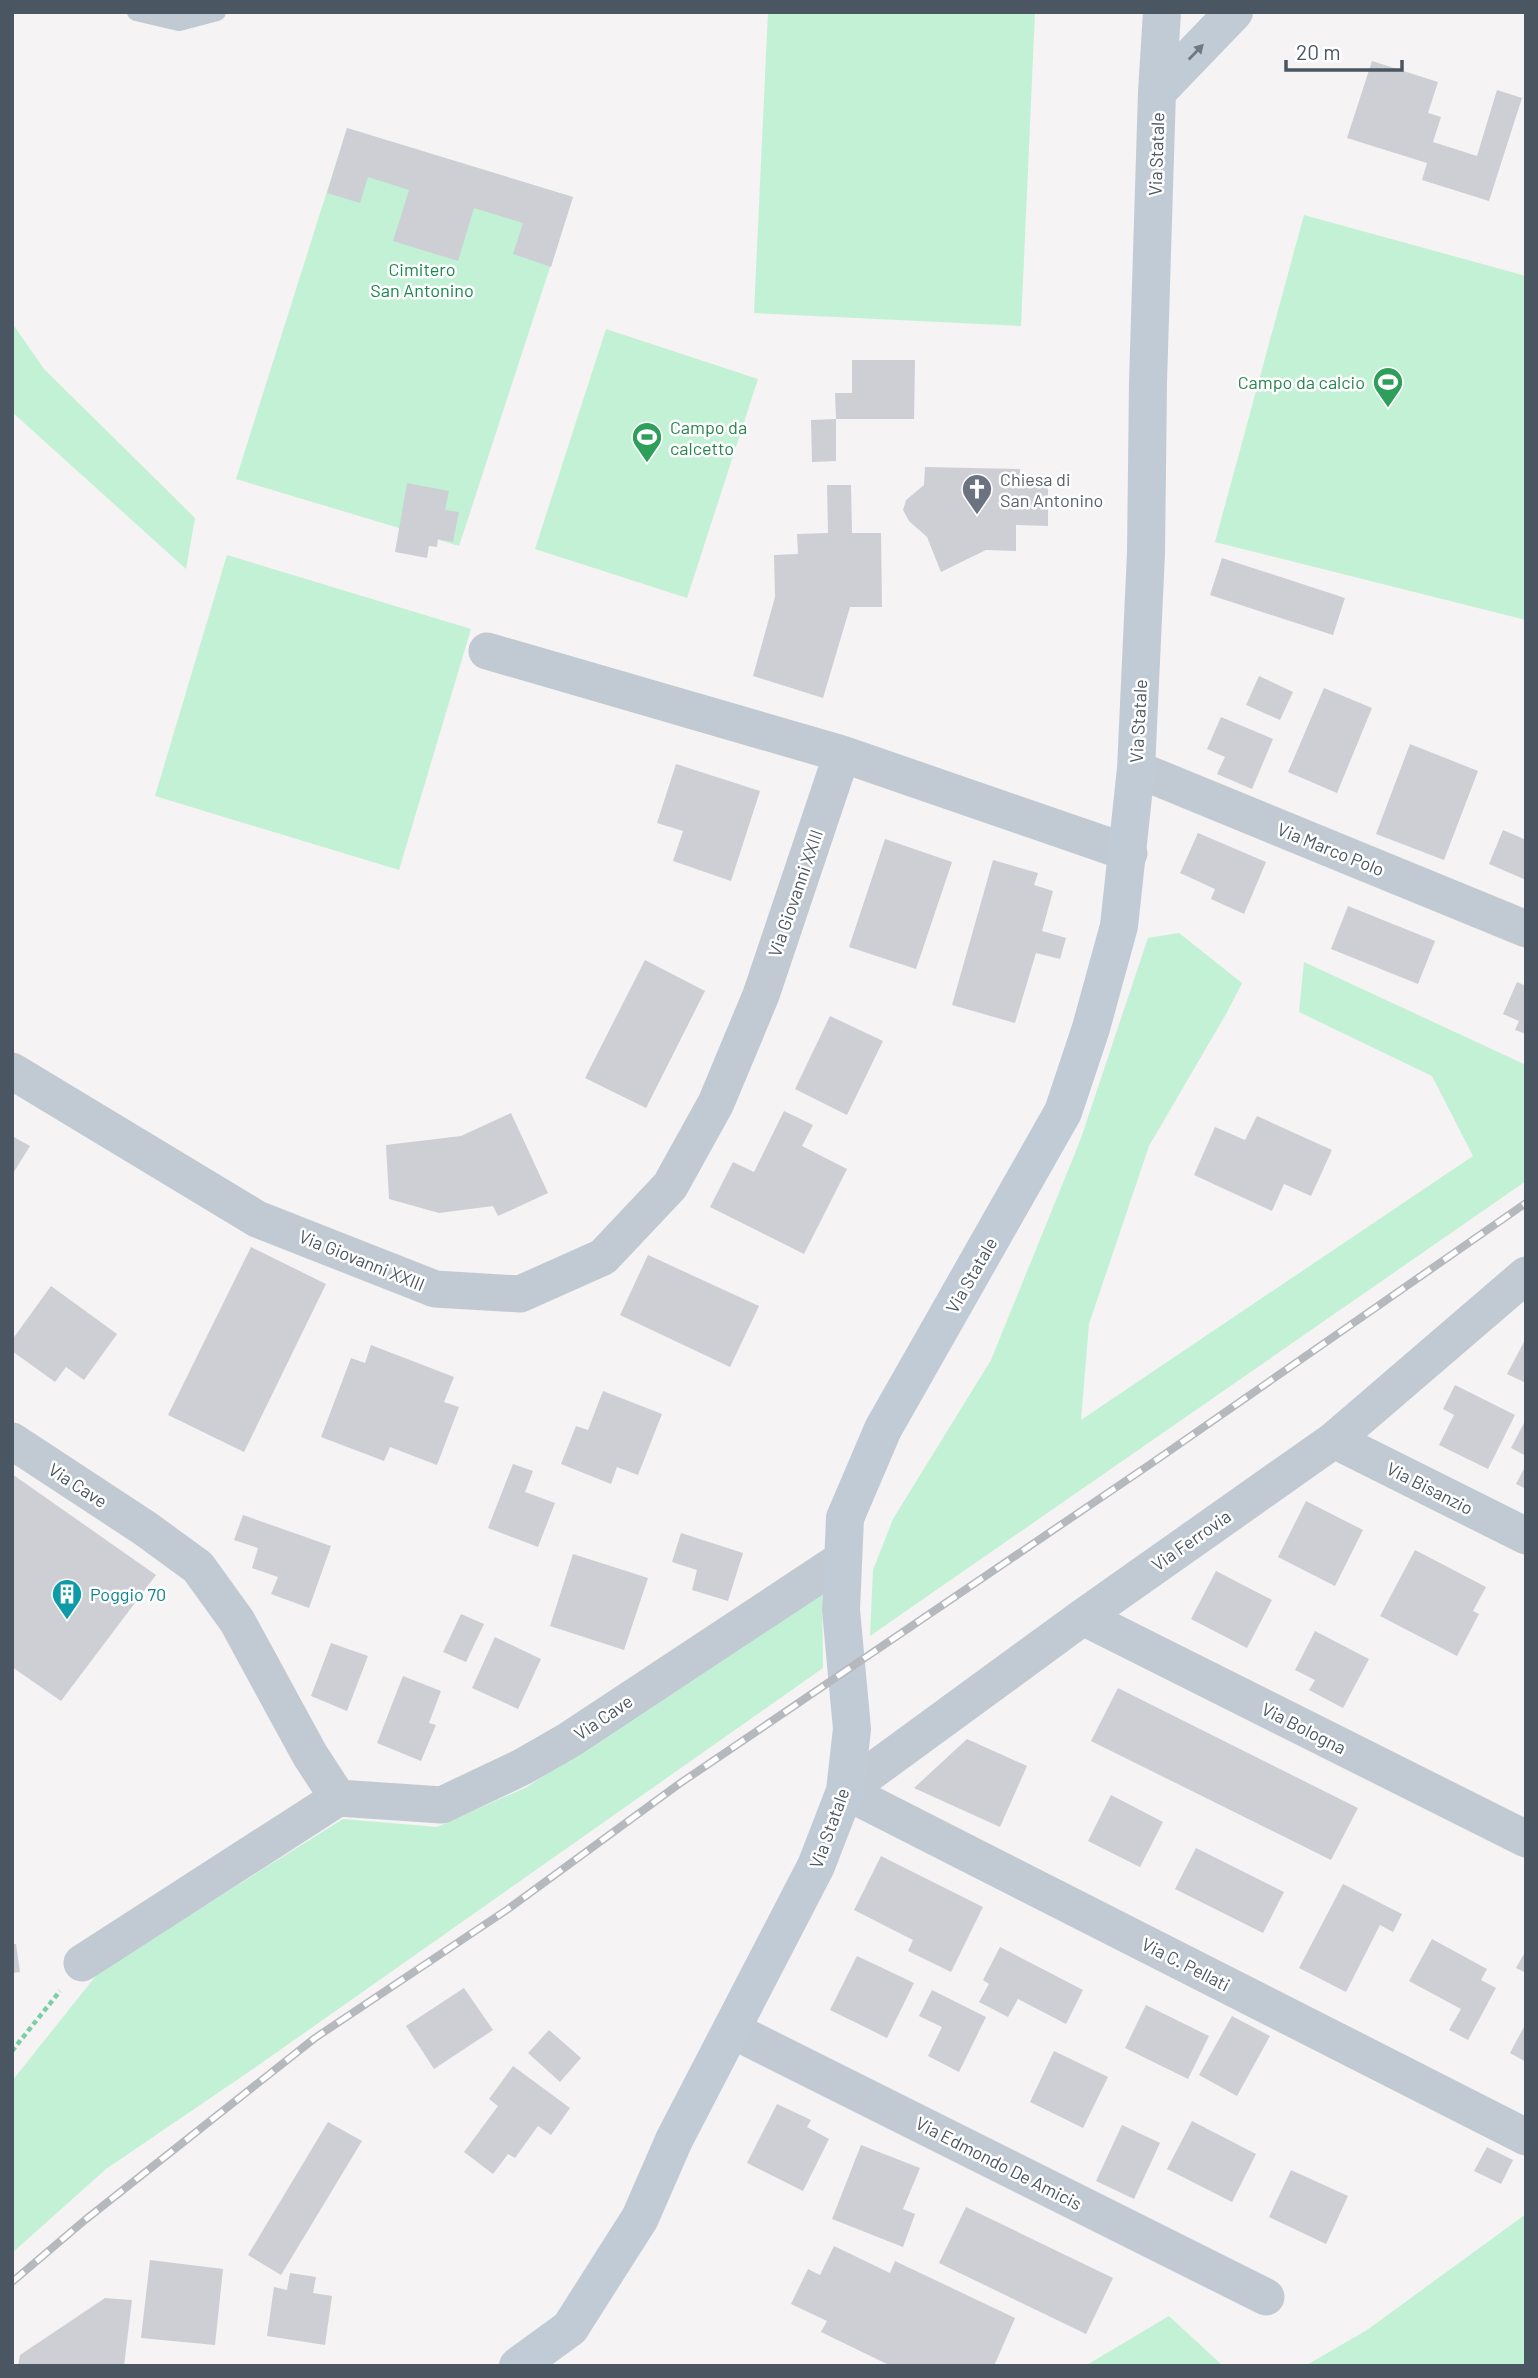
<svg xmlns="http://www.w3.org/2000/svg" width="1538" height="2378" font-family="Barlow,sans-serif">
<rect width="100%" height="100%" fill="#f5f3f3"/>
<path fill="#c3f1d5" d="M768,12H1035L1021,326L754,313Z
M347,128L573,197L459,546L236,479Z
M1304,215L1526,276V620L1215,542Z
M12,323L44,369L195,518L186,569L12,412Z
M606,329L758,379L687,598L535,549Z
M227,555L471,629L399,870L155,796Z
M1179,933L1242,983L1226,1014L1149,1146L1089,1324L1081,1420L1473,1156L1432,1076L1299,1012L1304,962L1526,1065V1181L870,1636L873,1570L893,1519L991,1360L1080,1141L1148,938Z
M822,1592L823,1668L253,2069L106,2169L12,2253V2081L99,1972L343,1819L437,1827L527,1787Z
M1526,2214V2366H1305L1367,2330Z
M1169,2316L1223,2366H1085Z"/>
<path fill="#cdcfd5" d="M1372,61L1438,82L1428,113L1441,117L1433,142L1477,156L1497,90L1522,98L1489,201L1422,180L1427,163L1347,138Z
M347,128L573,197L551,267L513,254L523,223L474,208L458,261L393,241L409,190L368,177L360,203L327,193Z
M852,360H915L914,419H836L835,393H852Z
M836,419V461L812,462L811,420Z
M925,467L1020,469V483L1048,484V526L1016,525V551L986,550L941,572L927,537L909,521L903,510L906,500L924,485Z
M407,483L449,491L445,510L459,512L453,542L438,539L437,547L429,546L427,558L395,552Z
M827,485H851L852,533H881L882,607H850L823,698L753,676L775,597L774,555L798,554L797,534L828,533Z
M1222,558L1345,598L1333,635L1210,595Z
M1259,676L1293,692L1280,720L1246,705Z
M1324,688L1372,708L1337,793L1288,772Z
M1221,717L1273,739L1252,789L1217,774L1225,757L1207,749Z
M1410,744L1478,771L1444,860L1376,834Z
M676,764L760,791L731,881L673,861L683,831L657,823Z
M1503,830L1526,840V880L1489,864Z
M1198,833L1266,862L1244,914L1211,899L1215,889L1180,873Z
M885,839L952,862L916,969L849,947Z
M993,860L1038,873L1034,885L1053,891L1042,931L1066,938L1060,959L1036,953L1015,1023L952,1005Z
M1348,906L1435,941L1418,984L1331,949Z
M645,960L705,991L646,1108L585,1078Z
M1517,982L1526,986V1034L1515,1030L1519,1021L1503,1014Z
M830,1016L883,1041L847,1115L795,1089Z
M784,1111L813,1125L802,1146L847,1169L804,1254L710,1207L733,1162L754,1172Z
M511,1113L548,1193L498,1216L493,1206L439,1213L389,1199L386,1145L461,1136Z
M1257,1116L1332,1150L1311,1196L1284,1184L1272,1211L1194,1175L1215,1127L1245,1140Z
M12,1136L30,1146L12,1175Z
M251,1247L326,1284L244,1452L168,1415Z
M648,1255L759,1306L730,1367L620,1315Z
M51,1286L117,1334L84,1380L66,1367L55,1382L12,1351V1340Z
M1526,1338V1383L1507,1374Z
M371,1345L454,1377L444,1402L459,1407L437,1465L390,1447L384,1461L321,1437L351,1358L365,1363Z
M1455,1385L1515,1415L1488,1469L1439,1445L1454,1415L1443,1409Z
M603,1391L662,1414L638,1475L617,1467L611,1484L561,1464L576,1426L588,1430Z
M1526,1419V1456L1511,1448Z
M513,1464L533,1471L525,1492L555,1503L538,1547L488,1528Z
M1526,1465V1489L1516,1484Z
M12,1474L156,1575L61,1701L12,1667Z
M1306,1501L1363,1530L1335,1586L1278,1557Z
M243,1515L331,1546L309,1608L271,1594L278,1577L252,1568L258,1548L234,1540Z
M681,1533L743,1553L728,1601L692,1590L697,1570L672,1562Z
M1415,1550L1486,1587L1473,1611L1479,1614L1457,1656L1380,1616Z
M573,1554L648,1578L624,1650L550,1626Z
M1216,1571L1272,1600L1247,1648L1191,1619Z
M461,1614L484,1624L466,1662L443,1652Z
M1315,1631L1369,1659L1343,1708L1309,1690L1315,1680L1295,1670Z
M495,1637L541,1659L518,1709L472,1688Z
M331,1643L368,1656L347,1711L311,1696Z
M403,1676L441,1691L429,1723L436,1725L421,1761L377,1743Z
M1118,1688L1358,1808L1331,1860L1091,1741Z
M967,1739L1027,1766L1000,1827L914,1788Z
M1111,1795L1163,1822L1140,1867L1088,1841Z
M1196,1848L1284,1892L1263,1933L1175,1889Z
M881,1856L983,1907L951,1972L908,1951L913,1940L854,1910Z
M1343,1884L1402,1914L1393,1932L1380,1925L1346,1992L1299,1968Z
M1432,1939L1487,1969L1481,1980L1496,1988L1468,2040L1449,2030L1461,2009L1409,1981Z
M12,1944H16L20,1972L12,1973Z
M1000,1947L1083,1990L1066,2024L1018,1999L1008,2017L979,2002L989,1984L983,1980Z
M1526,1950V1973L1516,1968Z
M857,1956L914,1983L887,2038L830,2010Z
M464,1988L493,2030L434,2069L406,2026Z
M932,1990L986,2017L959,2072L928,2056L942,2027L919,2016Z
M1146,2005L1209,2036L1188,2079L1125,2048Z
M1232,2016L1270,2036L1237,2096L1199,2075Z
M1526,2023V2062L1510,2053Z
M549,2030L581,2058L560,2082L528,2053Z
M1054,2051L1108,2077L1083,2128L1030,2102Z
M513,2066L570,2108L551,2135L538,2126L515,2158L508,2154L493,2174L464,2152L498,2106L489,2099Z
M777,2104L811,2120L807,2127L829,2139L803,2191L747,2163Z
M1192,2121L1256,2154L1232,2202L1167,2169Z
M328,2122L362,2141L281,2275L248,2255Z
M1122,2125L1160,2143L1134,2199L1096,2181Z
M861,2145L920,2168L903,2209L915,2214L903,2247L832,2219Z
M1487,2147L1513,2160L1501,2184L1474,2171Z
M1291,2170L1348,2196L1326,2244L1269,2217Z
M966,2207L1113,2278L1086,2334L939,2263Z
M834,2246L890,2273L895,2261L1015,2318L994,2366H891L821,2332L827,2321L791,2304L808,2269L820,2275Z
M150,2260L223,2269L215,2345L141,2338Z
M290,2273L316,2277L313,2293L332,2296L325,2345L267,2336L274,2287L287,2290Z
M105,2298L132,2300L124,2366H18L20,2355Z"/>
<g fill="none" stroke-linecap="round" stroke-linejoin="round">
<path stroke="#7ad0a6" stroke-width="4.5" stroke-dasharray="5 3.5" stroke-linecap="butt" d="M12,2051L60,1991"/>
<path stroke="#c1cad2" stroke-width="18" d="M136,12L179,22L217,12"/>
<path stroke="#c1cad2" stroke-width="37" d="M487,651L842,754L1129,853
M1136,769L1526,929
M12,1071L257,1219L435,1289L520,1294L603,1257L670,1186L716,1103L761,995L842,754
M1526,1275L1334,1440L1083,1617L845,1791L1526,2137
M1334,1440L1526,1536
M12,1441L146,1529L198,1567L237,1621L310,1755L338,1798L442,1805L522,1767L569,1740L843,1559
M1083,1617L1526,1839
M82,1963L338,1798
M732,2030L1266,2297"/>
<path stroke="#c1cbd6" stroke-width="38" d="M1157,92L1234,12
M518,2366L570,2328L640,2218L674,2140L816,1866L845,1791L852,1729L841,1610L845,1518L883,1429L1063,1112L1091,1028L1119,926L1136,769L1146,553L1148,382L1157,92L1162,12"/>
<g stroke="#b5b8bd" stroke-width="8">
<path id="rail" d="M12,2282L85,2220L315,2038L508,1909L679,1784L1152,1463L1526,1203"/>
</g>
<use href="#rail" stroke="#fff" stroke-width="5" stroke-dasharray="16" stroke-linecap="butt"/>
</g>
<defs><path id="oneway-solid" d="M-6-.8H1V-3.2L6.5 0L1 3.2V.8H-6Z" transform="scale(1.75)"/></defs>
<use fill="#6e7984" href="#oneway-solid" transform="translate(1196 52) rotate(-46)"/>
<defs>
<g id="stadium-pin" transform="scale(1.575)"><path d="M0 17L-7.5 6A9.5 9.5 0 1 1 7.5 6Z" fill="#2e9e5b" stroke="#fff"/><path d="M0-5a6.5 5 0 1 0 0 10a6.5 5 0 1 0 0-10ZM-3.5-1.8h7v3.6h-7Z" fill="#fff"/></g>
<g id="church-pin" transform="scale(1.575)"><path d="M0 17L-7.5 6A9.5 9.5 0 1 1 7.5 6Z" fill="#6b7280" stroke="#fff"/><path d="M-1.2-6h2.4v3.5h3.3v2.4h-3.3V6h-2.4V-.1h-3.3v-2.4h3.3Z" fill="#fff"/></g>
<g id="building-pin" transform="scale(1.575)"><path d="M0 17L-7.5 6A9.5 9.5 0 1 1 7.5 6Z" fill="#0f9aa8" stroke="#fff"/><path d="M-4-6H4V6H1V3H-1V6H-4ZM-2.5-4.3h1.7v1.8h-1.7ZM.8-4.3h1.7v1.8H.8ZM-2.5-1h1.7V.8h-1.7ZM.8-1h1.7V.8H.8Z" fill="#fff"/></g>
</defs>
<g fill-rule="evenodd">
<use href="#stadium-pin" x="1388" y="382"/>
<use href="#stadium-pin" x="647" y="437"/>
<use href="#church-pin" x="977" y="489"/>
<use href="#building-pin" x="67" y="1594"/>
</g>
<g text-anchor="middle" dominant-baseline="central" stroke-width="5" stroke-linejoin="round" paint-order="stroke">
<g font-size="18" fill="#4a5661" stroke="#fff">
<text transform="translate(1156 154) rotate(-88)">Via Statale</text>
<text transform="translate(1138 721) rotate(-87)">Via Statale</text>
<text transform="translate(1331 849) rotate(22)">Via Marco Polo</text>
<text transform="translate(795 893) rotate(-71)">Via Giovanni XXIII</text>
<text transform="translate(362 1260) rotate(22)">Via Giovanni XXIII</text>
<text transform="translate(971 1275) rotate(-60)">Via Statale</text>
<text transform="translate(78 1485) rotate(33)">Via Cave</text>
<text transform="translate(1430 1488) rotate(27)">Via Bisanzio</text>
<text transform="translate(1191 1540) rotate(-35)">Via Ferrovia</text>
<text transform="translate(603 1717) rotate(-34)">Via Cave</text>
<text transform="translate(1304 1728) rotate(27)">Via Bologna</text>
<text transform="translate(829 1828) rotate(-70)">Via Statale</text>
<text transform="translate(1186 1964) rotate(27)">Via C. Pellati</text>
<text transform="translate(999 2163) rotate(27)">Via Edmondo De Amicis</text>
</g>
<g font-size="18" fill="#17864f" stroke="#fff">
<text x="422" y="269">Cimitero<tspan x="422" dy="21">San Antonino</tspan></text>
</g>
<g font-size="18" fill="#27864d" stroke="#fff" text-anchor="end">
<text x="1365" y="382">Campo da calcio</text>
<text x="670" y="427" text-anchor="start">Campo da<tspan x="670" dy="21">calcetto</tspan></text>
</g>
<g font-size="18" fill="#5b616d" stroke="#fff" text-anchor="start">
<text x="1000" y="479">Chiesa di<tspan x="1000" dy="21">San Antonino</tspan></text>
</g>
<g font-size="18" fill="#0d838f" stroke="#fff" text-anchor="start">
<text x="90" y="1594">Poggio 70</text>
</g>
</g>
<rect width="1538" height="2378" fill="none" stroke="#4a5661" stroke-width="28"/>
<path d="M1286 60v10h116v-10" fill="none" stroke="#4a5661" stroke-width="3.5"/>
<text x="1296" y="60" font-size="21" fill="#4a5661" stroke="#ffffff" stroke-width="5" paint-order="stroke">20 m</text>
</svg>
